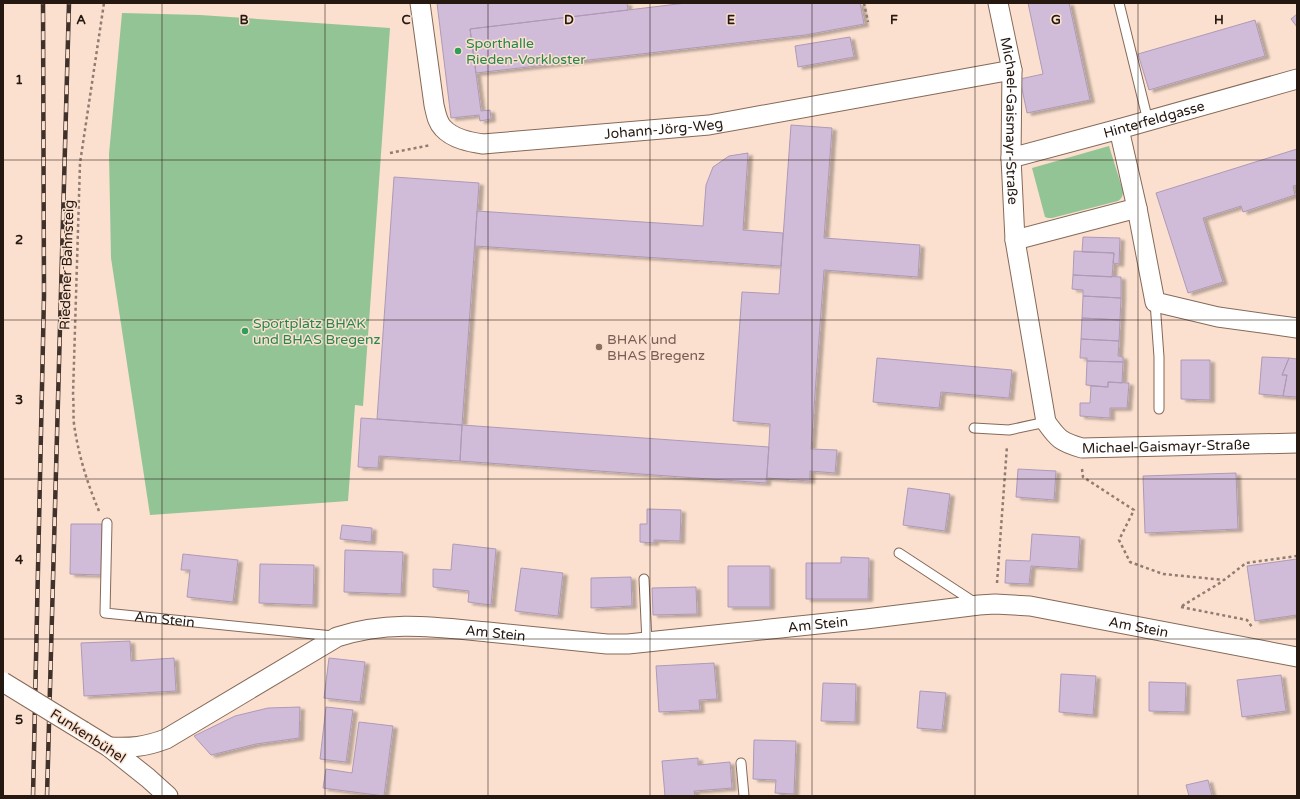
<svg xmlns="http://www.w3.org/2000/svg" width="1300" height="799" font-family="'Varela Round',sans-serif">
<defs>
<filter id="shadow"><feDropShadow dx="4.5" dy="2.5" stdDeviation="1" flood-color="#0004"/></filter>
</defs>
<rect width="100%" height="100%" fill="#fbe0cf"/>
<path fill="#92c496" d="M122,13L200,15L390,28L363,406L355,405L348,501L150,515L111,258L109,154Z
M1109,146L1123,191C1123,196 1122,198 1118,201L1052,218H1048L1045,217L1032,168Z"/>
<path fill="#d0bbd9" stroke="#ae9ab6" filter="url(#shadow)" d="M437,3H627L628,10L470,29L481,111L490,110L491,119L480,121L479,115L451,118Z
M686,3H860L864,24L805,35L476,73L470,29Z
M1028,3H1069L1090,100L1027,113L1020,79L1043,74Z
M1297,14V27L1291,19Z
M1255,20L1265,56L1149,90L1138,54Z
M850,37L854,57L798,67L795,46Z
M791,125L832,128L824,238L920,245L918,277L824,270L811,449L837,450L835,473L810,471V481L767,478L770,424L733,421L742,292L779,294Z
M1297,149V185L1293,186L1295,195L1243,212L1241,206L1203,218L1223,282L1188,293L1156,193Z
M748,153L743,230L783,233L781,266L475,246L477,211L703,226L706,185L713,167L729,156Z
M394,177L479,183L462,425L377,419Z
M1083,237L1120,238L1119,264L1113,263L1114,253L1082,252Z
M1074,251L1114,253L1112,277L1073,275Z
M1073,275L1121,277V298L1083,296V290L1072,289Z
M1083,296L1121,298L1120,320L1082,318Z
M1082,318L1120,320L1119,341L1081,339Z
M1081,339L1119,341L1118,356L1123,357V362L1087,361V358H1080Z
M1262,357L1289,358L1282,375H1287L1283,396L1259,394Z
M877,358L1012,370L1009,398L941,392L939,408L873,402Z
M1289,358L1297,359V397L1283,396L1287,375H1282Z
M1181,360H1210V400L1181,399Z
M1087,361L1123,362L1122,383L1108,382V387L1086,385Z
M1108,382L1129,383L1127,408H1110V418L1080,416V403H1090L1091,386L1108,387Z
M361,418L462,425L460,461L379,456L378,468L358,467Z
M462,425L769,447L766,483L460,461Z
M1018,469L1056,471L1054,500L1016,497Z
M1236,473L1238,529L1145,533L1143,476Z
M908,488L950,494L945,531L903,525Z
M647,509L681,510L680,541L654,540V543L640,542V524H647Z
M71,524H102L101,575L70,574Z
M342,525L372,528L371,542L340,539Z
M1032,534L1080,537L1078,569L1031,566L1029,584L1005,583L1006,560L1030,561Z
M453,544L496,549L491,605L468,602L469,591L433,587V569L451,570Z
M345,550L403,552L401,594L344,592Z
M183,554L238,560L233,602L187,597L190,570H181Z
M841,557L869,558L868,599H806V563H841Z
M1297,559V615L1255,621L1247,566Z
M260,564L314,565L313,605L259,603Z
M728,566H770V607H728Z
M521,568L563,573L558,616L515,611Z
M631,577L632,606L591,608V578Z
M696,587L697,614L653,615L652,588Z
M130,641L131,661L174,658L176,691L84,696L81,643Z
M329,658L365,662L360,702L324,698Z
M714,663L717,699L699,700L700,710L659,712L656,666Z
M1061,674L1096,676L1093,715L1059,712Z
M1281,675L1286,711L1242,717L1237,680Z
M1149,682L1186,683L1185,712L1149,711Z
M823,683L856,684L855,722L821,721Z
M920,691L946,693L942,730L917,728Z
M300,707L299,738L256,744L211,755L194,736L235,716L268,708Z
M326,707L353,710L346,762L320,759Z
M359,722L393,726L384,796L323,788L326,769L352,773Z
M754,740L796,741L794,794L775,793L776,780L753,779Z
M698,758V765L730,762L732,788L694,791L695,796H665L662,761Z
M1208,780L1212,796H1189L1186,785Z"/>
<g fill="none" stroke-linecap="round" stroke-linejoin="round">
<g stroke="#866957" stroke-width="11">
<g id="lane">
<path d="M1119,3L1148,121"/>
<path d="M1155,302L1159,357V409"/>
<path d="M974,428L1009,430L1046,422"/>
<path id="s1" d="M107,523L105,613L333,636"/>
<path d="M899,553L977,604"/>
<path d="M644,579L647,642"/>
<path d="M741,763L744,796"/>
</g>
</g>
<g stroke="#866957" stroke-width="21">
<g id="street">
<path id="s2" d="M420,3L434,105C436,113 437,122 443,128C453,139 470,142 483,144L709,125L1012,70"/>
<path id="s3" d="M998,3L1012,70L1011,158L1015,240L1046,422C1058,439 1061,442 1082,448L1297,443"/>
<path d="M1119,129L1137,208L1155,302L1218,317L1297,328"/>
<path id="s4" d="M1011,158L1119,129L1297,79"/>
<path d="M1015,240L1137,208"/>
<path d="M83,731L109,747L148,778L168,796"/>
<path id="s5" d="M109,747C131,748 145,747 166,739L337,637C390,620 434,627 488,632C528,636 568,640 607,644H628L866,619L979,605L995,604L1030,606L1297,657"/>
</g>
</g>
<path stroke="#907c70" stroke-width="2.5" stroke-dasharray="3 3" stroke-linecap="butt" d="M864,3L868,22
M390,153L431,145
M1082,469L1083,477L1134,510L1119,540L1130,562L1163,574L1224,580L1246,563L1297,556
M99,511C87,483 78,453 74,424C73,414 74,405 73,395L80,163L104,3
M997,583L1007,446
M1182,606L1223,581
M1181,607L1247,620L1252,627"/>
<use href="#lane" stroke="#fff" stroke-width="9"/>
<use href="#street" stroke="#fff" stroke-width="19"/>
<g stroke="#40322a" stroke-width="4.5">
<path id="rail" d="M33,796L44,296L43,3
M47,796L69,3"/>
</g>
<use href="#rail" stroke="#fbe0cf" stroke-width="3" stroke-dasharray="9" stroke-linecap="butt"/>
<g stroke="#866957" stroke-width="21" stroke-linecap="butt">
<path id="street-bridge" d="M3,682L83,731"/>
</g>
<use href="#street-bridge" stroke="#fff" stroke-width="19"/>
</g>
<path fill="none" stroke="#241811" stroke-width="1" stroke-opacity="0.55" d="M162,3V796M325,3V796M488,3V796M650,3V796M812,3V796M975,3V796M1138,3V796M3,160H1297M3,320H1297M3,479H1297M3,639H1297"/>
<g fill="#2e9e5b" stroke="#fbe0cf" stroke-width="1.5">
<circle cx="458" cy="51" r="4"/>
<circle cx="245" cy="331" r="4"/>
</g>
<circle fill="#8d6e63" stroke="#fbe0cf" stroke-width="1.5" cx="599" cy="347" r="4"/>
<g text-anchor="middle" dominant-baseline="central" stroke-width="3" stroke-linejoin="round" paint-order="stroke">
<g font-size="14" fill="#27864d" stroke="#fbe0cf" text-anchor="start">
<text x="466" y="43">Sporthalle<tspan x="466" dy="16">Rieden-Vorkloster</tspan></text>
<text x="253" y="323">Sportplatz BHAK<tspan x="253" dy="16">und BHAS Bregenz</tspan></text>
</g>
<g font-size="14" fill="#241811" stroke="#fbe0cf">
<text stroke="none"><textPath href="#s4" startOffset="148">Hinterfeldgasse</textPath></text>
<text stroke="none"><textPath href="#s3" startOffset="119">Michael-Gaismayr-Straße</textPath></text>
<text stroke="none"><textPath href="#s2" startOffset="353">Johann-Jörg-Weg</textPath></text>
<text transform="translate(67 265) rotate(-88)">Riedener Bahnsteig</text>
<text stroke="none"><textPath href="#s3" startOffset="553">Michael-Gaismayr-Straße</textPath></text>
<text stroke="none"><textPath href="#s1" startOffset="150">Am Stein</textPath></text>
<text stroke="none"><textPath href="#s5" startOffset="741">Am Stein</textPath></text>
<text stroke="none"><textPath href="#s5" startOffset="1065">Am Stein</textPath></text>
<text stroke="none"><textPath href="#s5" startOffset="417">Am Stein</textPath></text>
<text transform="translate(88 736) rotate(33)">Funkenbühel</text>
</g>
<g font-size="14" fill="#785e54" stroke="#fbe0cf" text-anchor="start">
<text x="607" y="339">BHAK und<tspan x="607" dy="16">BHAS Bregenz</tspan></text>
</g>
</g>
<g font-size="13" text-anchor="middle" font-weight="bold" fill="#241811" stroke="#fbe0cf" stroke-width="3" stroke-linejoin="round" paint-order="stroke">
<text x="81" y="24">A</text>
<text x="244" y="24">B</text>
<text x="406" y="24">C</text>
<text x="569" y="24">D</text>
<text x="731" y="24">E</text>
<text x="894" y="24">F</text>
<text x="1056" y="24">G</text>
<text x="1219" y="24">H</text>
<text x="19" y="84">1</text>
<text x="19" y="244">2</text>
<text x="19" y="404">3</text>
<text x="19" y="564">4</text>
<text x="19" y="724">5</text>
</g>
<rect width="1300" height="799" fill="none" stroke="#241811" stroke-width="8"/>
</svg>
